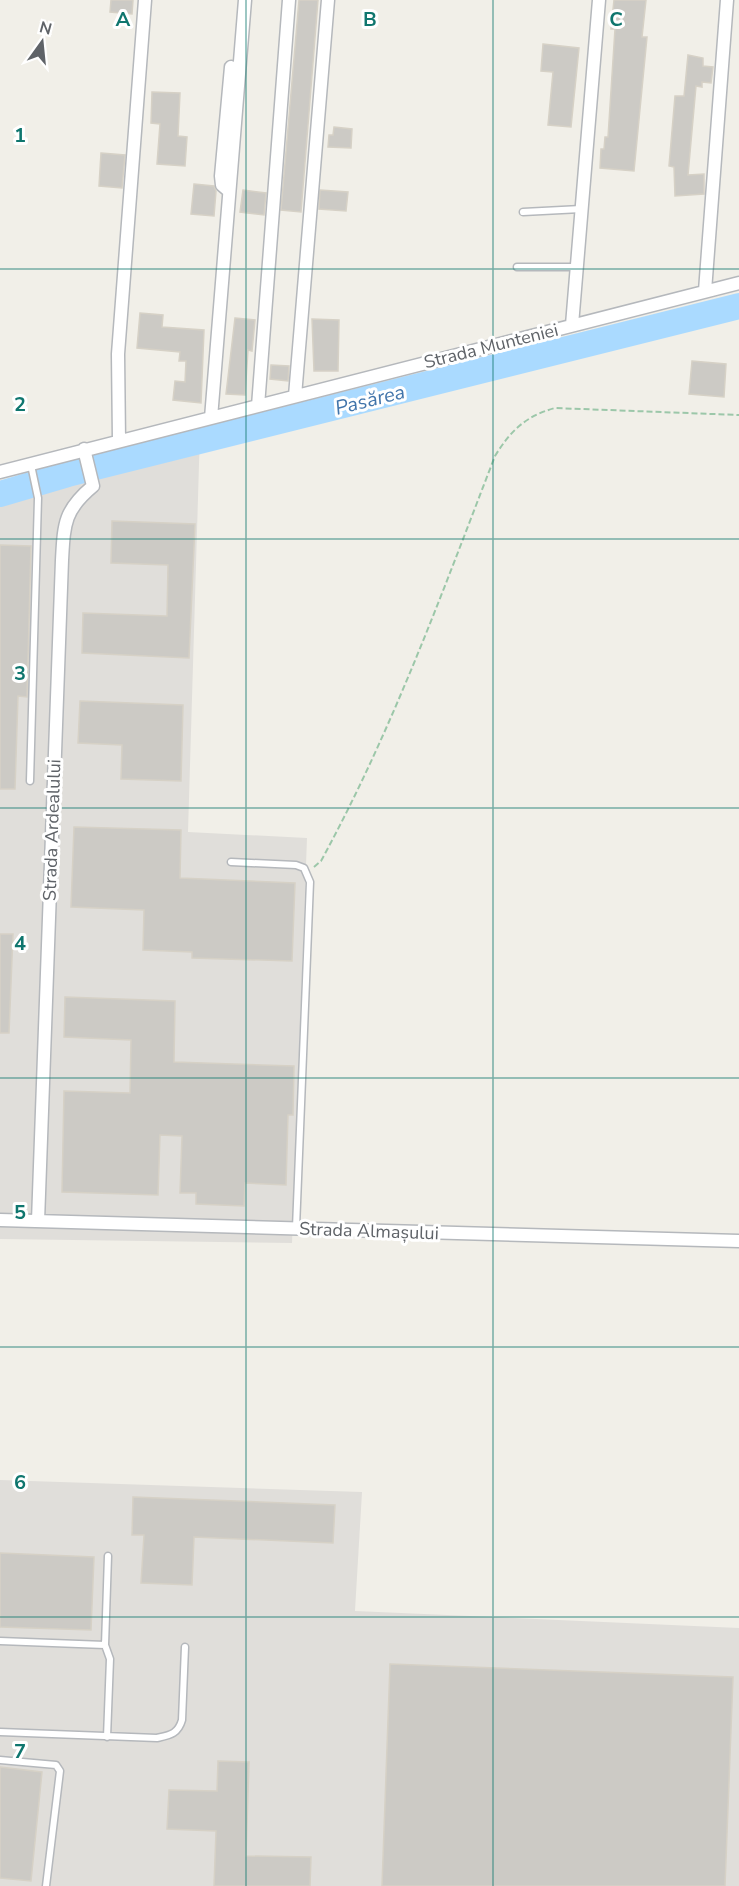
<svg xmlns="http://www.w3.org/2000/svg" width="739" height="1886" font-family="'Nunito Sans',sans-serif">
<rect width="100%" height="100%" fill="#f1efe8"/>
<path fill="#e0deda" d="M200,431L188,832L307,838L292,1243L0,1239V483Z
M0,1480L362,1492L355,1611L739,1628V1886H0Z"/>
<g fill="none" stroke-linecap="round" stroke-linejoin="round">
<path stroke="#aadaff" stroke-width="26" d="M0,494L68,474L739,306"/>
</g>
<path fill="#cccac5" stroke="#d6d1c6" stroke-width="1.5" d="M111,0H133L132,14L110,12Z
M299,0H318L301,212L281,210Z
M614,0H646L642,37H647L634,171L600,168L601,149H604L605,137H608L615,29H611Z
M543,44L579,48L571,127L548,125L553,72L541,71Z
M688,55L703,58V66L713,67L711,83L702,82V87L696,86L688,175L704,174V194L675,196L674,167L669,166L675,96H684Z
M152,92L180,93L178,136L187,137L185,166L157,164L160,124L151,123Z
M334,127L352,129L351,148L328,147L329,135H333Z
M101,153L125,155L122,188L99,186Z
M194,184L214,186L216,191L214,216L191,214Z
M243,190L266,193L264,215L240,212Z
M320,190L348,192L346,211L319,209Z
M140,313L163,315L162,327L204,330L201,403L173,400L175,381L185,382L186,361H179L180,352L137,348Z
M235,318L255,320L252,351L248,350L245,395L226,394Z
M312,319L339,320L338,371H314Z
M692,361L726,364L724,397L689,394Z
M271,365L289,366L288,381L270,379Z
M112,521L195,524L189,658L82,653L83,613L167,616L168,565L111,563Z
M0,545L31,546L27,697L18,696L15,789H0Z
M80,701L183,705L181,781L121,779L122,745L78,743Z
M74,827L181,830L180,878L295,883L292,961L192,958V952L143,950L144,910L71,907Z
M0,934H13L9,1033H0Z
M65,997L175,1001L174,1062L294,1066L293,1115H288L286,1185L245,1183L244,1206L196,1204V1193H180L182,1136L160,1135L158,1195L62,1192L64,1091L130,1093L131,1040L64,1037Z
M133,1497L335,1505L333,1543L194,1537L192,1585L141,1583L144,1535H132Z
M0,1553L94,1557L91,1630L0,1627Z
M390,1664L733,1677L725,1886H382Z
M218,1761L249,1762L246,1856L311,1857L310,1886H214L216,1831L167,1829L169,1790L217,1791Z
M0,1767L42,1772L31,1881L0,1878Z"/>
<g fill="none" stroke-linecap="round" stroke-linejoin="round">
<g stroke="#b5b8bc" stroke-width="9">
<path id="service" d="M523,212L581,209
M517,267H577
M30,781L38,498L31,465
M231,862L296,865L304,868L310,882L296,1228
M0,1641L105,1645
M0,1732L157,1738C170,1735 178,1734 182,1720L185,1647
M107,1737L110,1659L105,1645L108,1556
M0,1760L56,1765L60,1771L46,1886"/>
</g>
<g stroke="#b5b8bc" stroke-width="15">
<path id="minor" d="M229,191L222,185L221,176L231,67
M705,291L727,0
M572,325L599,0
M295,396L328,0
M258,406L289,0
M211,418L245,0
M119,441L118,354L145,0
M0,472L739,283
M0,1220L739,1241
M38,1221L62,560C64,524 64,510 93,486L84,449"/>
</g>
<path stroke="#9cc7a9" stroke-width="2" stroke-dasharray="6 3" stroke-linecap="butt" d="M314,867L321,861C392,731 442,593 495,456C511,430 526,416 555,408L739,415"/>
<use href="#service" stroke="#fff" stroke-width="6"/>
<use href="#minor" stroke="#fff" stroke-width="12"/>
</g>
<path fill="none" stroke="#0f766e" stroke-width="1.5" stroke-opacity="0.55" d="M246,0V1886M493,0V1886M0,269H739M0,539H739M0,808H739M0,1078H739M0,1347H739M0,1617H739"/>
<g text-anchor="middle" dominant-baseline="central" stroke-width="6" stroke-linejoin="round" paint-order="stroke">
<g font-size="18" fill="#5f6368" stroke="#fff">
<text transform="translate(491 346) rotate(-14)">Strada Munteniei</text>
<text transform="translate(52 830) rotate(-88)">Strada Ardealului</text>
<text transform="translate(369 1231) rotate(2)">Strada Almașului</text>
</g>
<g font-size="20" font-style="italic" fill="#4174aa" stroke="#fff">
<text transform="translate(370 400) rotate(-14)">Pasărea</text>
</g>
</g>
<g font-size="20" text-anchor="middle" font-weight="bold" fill="#0f766e" stroke="#fff" stroke-width="6" stroke-linejoin="round" paint-order="stroke">
<text x="123" y="26">A</text>
<text x="370" y="26">B</text>
<text x="616" y="26">C</text>
<text x="20" y="142">1</text>
<text x="20" y="411">2</text>
<text x="20" y="680">3</text>
<text x="20" y="950">4</text>
<text x="20" y="1219">5</text>
<text x="20" y="1489">6</text>
<text x="20" y="1758">7</text>
</g>
<g transform="translate(42 42) rotate(15)" stroke="#ffffff" stroke-width="4.5" paint-order="stroke">
<path d="M0-4.5L10 22L0 15L-10 22Z" fill="#5f6368"/>
<text y="-9" font-size="16" font-weight="bold" text-anchor="middle" fill="#5f6368">N</text>
</g>
</svg>
